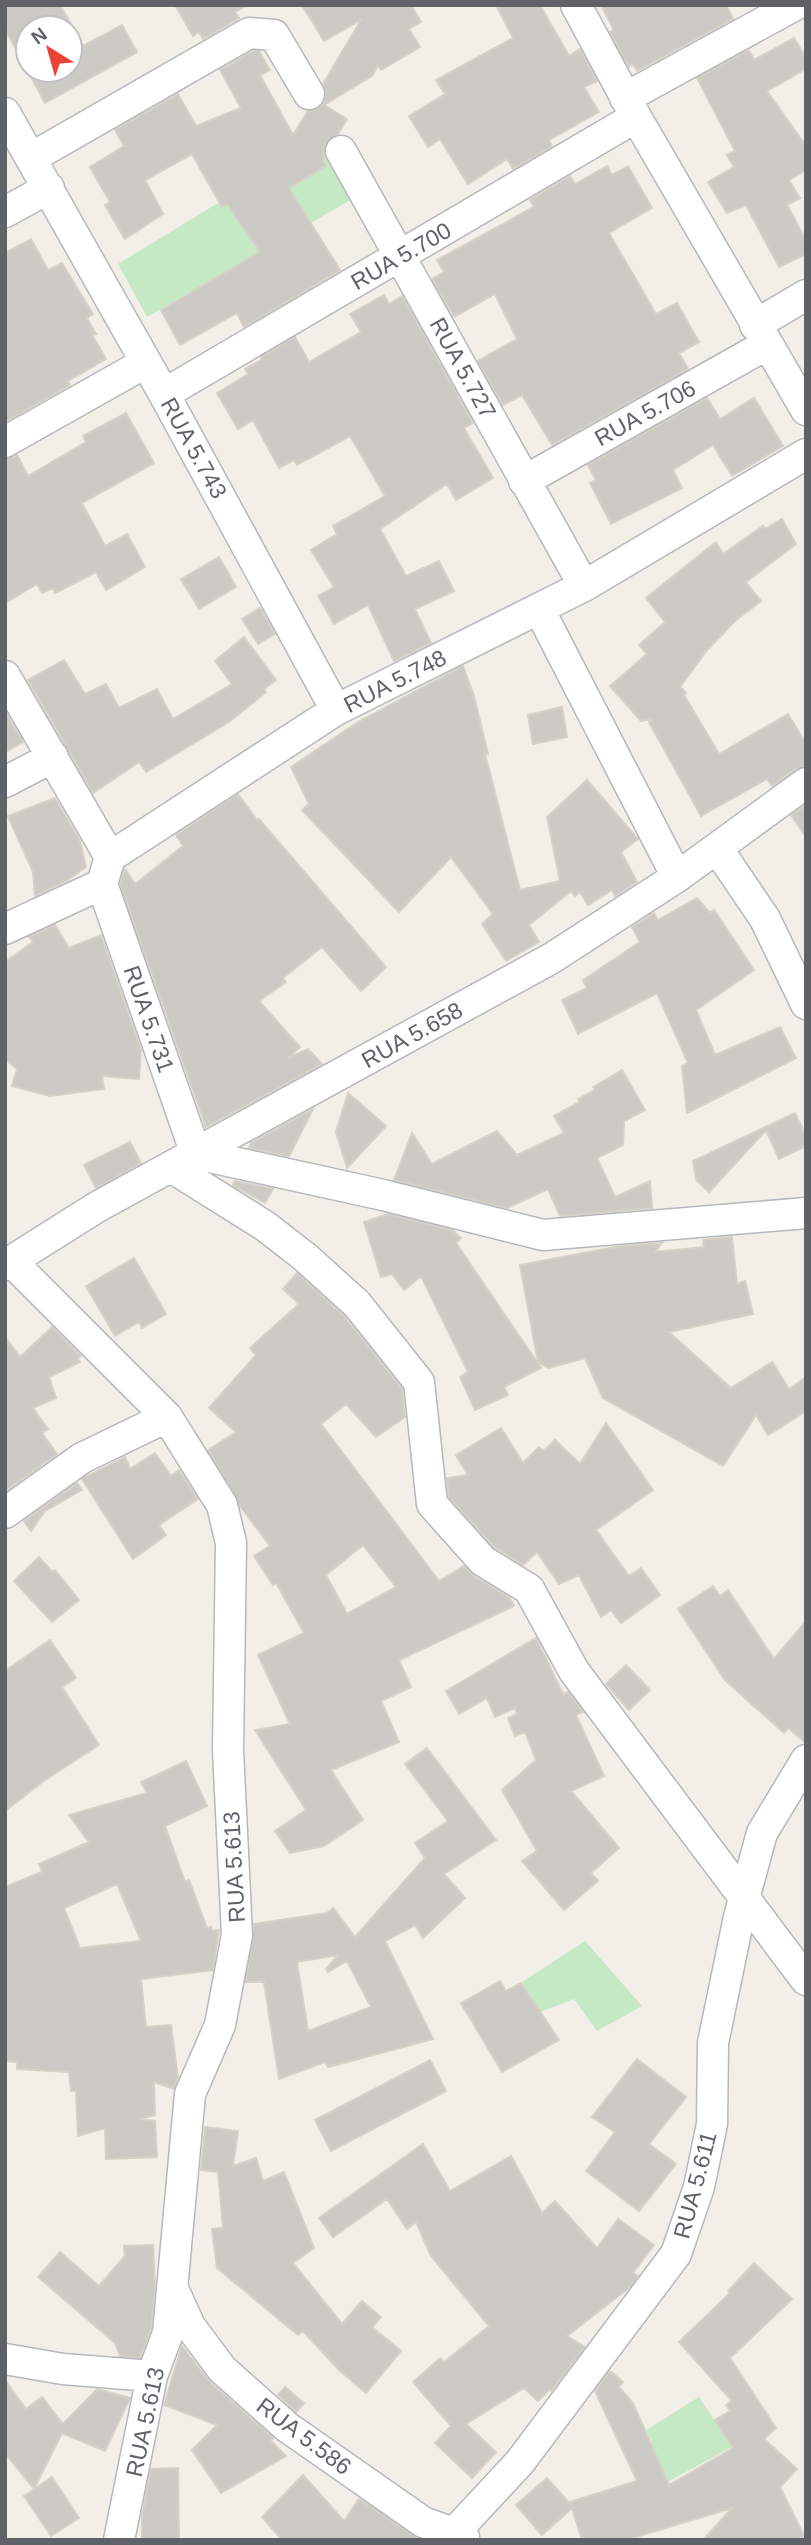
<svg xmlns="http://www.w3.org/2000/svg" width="811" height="2545" font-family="Helvetica,sans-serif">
<rect width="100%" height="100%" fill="#f1efe8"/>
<path fill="#c5e8c5" d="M318,146L327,152L352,199L147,317L118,264L218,203L222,208Z
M585,1941L642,2006L597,2031L574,1999L540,2012L522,1982Z
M699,2397L732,2447L656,2488L652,2442L646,2430Z"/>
<path fill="#cccac5" stroke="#d6d1c6" stroke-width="2" fill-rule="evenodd" d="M5,5H60L83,46L122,25L137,52L45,103L5,29ZM28,28H70V70H28Z
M175,5H247L235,12L239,18L203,39L199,32L193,36Z
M302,5H411L421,22L409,29L420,47L381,70L378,66L372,76L324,105L347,119L338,134L326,143L323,160L326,166L289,188L340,270L244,327L237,313L180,345L161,310L260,252L227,204L222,207L192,154L145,180L163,214L125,239L105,205L110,202L90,167L124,146L115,130L178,94L196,126L241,108L220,70L253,51H259L270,70L260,75L293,135L308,111L317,109L324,103L326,93L323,84L361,20L324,41Z
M496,5H540L569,56L580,49L597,81L584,87L599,112L549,140L552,146L513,169L507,159L468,184L440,139L428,147L409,116L445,94L436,80L513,38Z
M601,5H726L733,19L637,71L633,64L629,67L610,32L614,30Z
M794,38L806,58V69L767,91L806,146V170L789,180L800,198L787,205L806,240V254L779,267L746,205L727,213L708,182L734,167L727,155L735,151L697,78L749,50L754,60Z
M607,166L612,175L628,166L652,208L609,233L656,314L677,303L699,342L679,353L688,369L552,445L522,395L503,405L478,361L517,339L495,294L454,317L432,279L444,272L437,260L534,207L530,200L570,176L575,184Z
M31,239L48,270L62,263L93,314L87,318L96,334L92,335L106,359L68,381L70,385L5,422V253Z
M384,295L389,304L402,296L473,423L464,428L493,478L456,500L447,484L380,529L406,576L439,561L454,591L415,609L431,643L394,661L368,605L334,624L318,596L334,587L311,550L337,534L333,526L385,496L350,436L297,465L294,460L279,468L253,420L238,429L217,393L248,374L245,369L262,360L261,357L295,337L309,362L361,332L350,314Z
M707,398L720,419L754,398L783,446L732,476L713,445L673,470L682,488L611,524L590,483L596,480L588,465Z
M126,413L154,463L82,503L105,546L127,534L145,567L106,590L96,572L55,593L53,588L42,593L37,584L5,603V459L17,455L28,476L86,442L83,436Z
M782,519L796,544L746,582L761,601L736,620L708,649L680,687L686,693L684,695L719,754L788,714L806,744V766L796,769L772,786L767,779L701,816L649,722L653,719L641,721L610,686L647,654L639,645L665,622L646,598L716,542L723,554L763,526L765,529Z
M219,557L236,587L199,609L181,579Z
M260,608L275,634L258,644L242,619Z
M244,637L276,680L264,689L266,692L229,722L146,772L139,762L93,793L28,680L64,660L85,694L106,684L119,708L157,689L173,719L232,684L215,661Z
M463,666L474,696L488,754H485L520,890L560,881L547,817L587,780L638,839L621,852L637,882L615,896L612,890L588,905L580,892L575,896L571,891L529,925L539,942L506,961L482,924L493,914L451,857L399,912L302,810L309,804L291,767L358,722Z
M562,707L567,737L533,744L528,715Z
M5,711L23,742L5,752Z
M238,794L257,820L259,819L386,967L361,991L322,947L283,978L286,982L259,1001L300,1047L288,1058L308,1049L322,1064L206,1127L120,884L125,869L135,884L183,846L176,835Z
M55,798L80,841L86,867L68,880L35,896L33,872L8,816Z
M806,805V837L791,815Z
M697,898L710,913L714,910L754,970L696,1010L715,1055L780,1027L796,1058L687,1113L682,1066L688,1063L657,993L578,1034L562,1000L587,988L583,980L640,942L632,927L654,913L658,920Z
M55,925L69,948L101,935L141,1050L139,1079L102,1076L104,1089L50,1096L12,1086L17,1069L5,1059V962L33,942L29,937Z
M622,1070L645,1110L624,1121L623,1145L597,1158L615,1197L650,1181L652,1208L560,1216L548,1189L507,1208L394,1180L412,1133L432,1164L497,1131L517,1155L564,1133L554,1116L580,1102L578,1099L595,1090L593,1087Z
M348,1093L386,1126L347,1168L336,1132Z
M313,1109L289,1156L249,1148L251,1143Z
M795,1113L806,1136V1146L779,1159L766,1130L709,1192L696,1180L693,1161Z
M130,1142L141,1163L96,1188L84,1165Z
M235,1181L273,1189L265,1203L233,1185Z
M388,1214L452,1230L461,1238L456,1243L541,1368L504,1387L508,1395L475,1410L460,1377L468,1372L421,1276L404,1290L392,1274L381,1277L364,1222Z
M732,1237L737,1284L745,1281L753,1314L669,1332L731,1388L772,1362L789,1389L806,1377V1411L768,1435L756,1415L723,1466L603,1398L585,1358L549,1368L538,1362L520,1265L621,1246L662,1243L655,1252L704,1247L703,1240Z
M134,1258L166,1314L142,1328L139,1322L115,1336L86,1286Z
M297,1273L344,1316L402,1389L405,1417L376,1437L346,1404L321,1424L439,1581L464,1566L474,1576L510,1598L514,1606L399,1660L411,1687L381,1701L399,1742L331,1770L363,1820L324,1846L290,1853L275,1831L306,1810L255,1730L290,1724L258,1655L304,1633L276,1583L273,1585L254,1556L270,1546L240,1506L208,1450L236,1432L209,1408L256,1355L250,1348L299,1304L283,1289ZM363,1545L396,1587L347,1614L326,1575Z
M52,1327L81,1356L78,1358L80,1362L49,1377L56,1398L33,1408L48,1429L42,1433L57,1454L5,1491V1337L20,1357Z
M606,1423L653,1490L596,1530L629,1576L641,1568L660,1595L621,1623L611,1610L601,1617L579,1575L559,1584L537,1552L523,1565L494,1547L449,1497L447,1478L468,1475L456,1455L501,1428L523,1463L539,1447L544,1451L555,1440L580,1464Z
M155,1453L171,1476L179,1470L198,1499L159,1525L166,1535L133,1559L82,1479L125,1457L130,1469Z
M77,1483L82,1490L45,1511L31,1531L24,1521Z
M39,1557L52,1572L55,1570L79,1600L52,1622L14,1581Z
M713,1586L720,1596L728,1590L774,1659L806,1621V1743L788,1728L784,1733L725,1680L678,1609Z
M536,1638L563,1694L568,1692L583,1712L576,1715L604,1776L571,1791L619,1848L591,1873L598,1881L564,1910L522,1861L537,1851L502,1790L536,1760L525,1732L515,1736L508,1718L517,1714L515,1708L495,1717L487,1698L459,1714L446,1691Z
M50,1640L76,1678L62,1687L99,1745L45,1780L5,1811V1671Z
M626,1665L650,1690L629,1710L606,1684Z
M427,1748L496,1840L444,1874L465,1898L423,1938L415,1925L385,1941L433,2039L328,2067L325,2062L279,2079L264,1982H246L254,1924L327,1913L333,1908L355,1937L425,1858L415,1843L448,1821L405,1764ZM338,1955L326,1969L328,1972L347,1961L371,2007L308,2031L297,1962Z
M186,1761L207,1806L165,1826L185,1882L189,1880L207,1928L211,1927L212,1931L219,1930L213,1970L141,1979L146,2027L171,2025L178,2078L174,2089L154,2082L155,2115L140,2119L155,2121L157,2157L106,2159L105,2128L78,2136L76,2091H71L69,2072L17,2069V2062L5,2061V1887L42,1872L39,1864L89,1842L69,1815L147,1793L141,1782ZM117,1884L141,1941L80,1948L64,1908Z
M500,1981L506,1991L521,1983L559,2040L502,2072L461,2003Z
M637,2059L686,2097L649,2144L676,2164L639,2211L586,2171L615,2132L592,2117Z
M430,2060L446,2091L331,2151L315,2120Z
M205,2127L238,2131L233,2166L256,2158L263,2181L284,2172L314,2248L293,2263L342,2324L362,2301L381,2317L372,2327L401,2351L366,2393L338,2369L303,2331L298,2335L217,2268L212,2229L223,2228L218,2172L201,2170Z
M423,2144L450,2191L511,2156L542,2213L555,2201L597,2248L618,2219L654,2245L633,2273L638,2276L630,2287L567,2336L585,2347L551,2391L550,2389L538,2401L524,2388L466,2424L496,2452L472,2478L435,2443L451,2426L413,2382L440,2358L444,2362L489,2326L431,2256L416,2222L407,2229L387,2199L333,2237L319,2218Z
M153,2245L155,2286L151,2329L140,2358L120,2356L115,2343L38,2277L60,2252L99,2286L125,2256L124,2246Z
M754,2263L792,2299L730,2358L776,2428L764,2439L797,2469L780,2487L806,2540H703L732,2508L626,2540H582L572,2508L542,2535L516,2505L547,2478L571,2505L570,2502L637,2481L595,2391L610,2371L623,2382L619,2387L633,2403L669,2485L733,2448L715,2420L730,2411L726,2405L732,2401L679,2342L730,2293L728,2291Z
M182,2346L210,2382L273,2438L271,2441L286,2456L221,2493L192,2450L217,2425L164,2405Z
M5,2380L26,2409L42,2397L63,2424L97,2389L130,2398L105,2451L62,2433L34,2489L5,2453Z
M285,2387L304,2403L296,2412L278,2395Z
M178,2468L179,2540H142V2516L151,2469Z
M303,2475L344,2521L359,2499L419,2539L282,2540L262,2517Z
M52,2477L79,2518L51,2536L24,2496Z"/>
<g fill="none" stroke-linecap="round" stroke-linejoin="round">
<g stroke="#b5b8bc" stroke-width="33">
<path id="minor" d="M576,5L636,117L806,410
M625,98L795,5
M5,113L164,394L336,710
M341,151L584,586
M31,158L249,33L274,35L309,94
M5,212L49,188
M755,325L806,295
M164,394L636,117
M5,442L145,363
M524,481L766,345
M539,609L677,877
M5,676L110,857
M5,782L53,757
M717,848L765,919L806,1004
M102,884L196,1154L383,1195L543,1235L806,1213
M5,929L102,884L110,857L336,710L584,586L806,454
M171,1167L265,1226L305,1257L357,1304L419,1382L432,1504L483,1561L529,1589L574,1671L806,1980
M11,1261L167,1417L222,1505L231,1543L228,1750L237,1935L220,2025L190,2094L168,2333L152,2376L119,2540
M5,1265L97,1207L552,958L677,877L806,783
M5,1513L82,1458L167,1417
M174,2291L190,2326L222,2369L287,2427L423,2522L464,2537
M5,2359L63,2369L152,2376
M439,2540L454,2533L520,2462L676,2254L699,2187L712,2124L713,2043L739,1917L762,1833L806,1760"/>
</g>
<use href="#minor" stroke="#fff" stroke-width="30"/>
</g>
<g text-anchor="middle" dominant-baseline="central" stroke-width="6" stroke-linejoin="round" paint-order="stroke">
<g font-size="23" fill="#5f6368" stroke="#fff">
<text transform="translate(401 256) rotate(-30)">RUA 5.700</text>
<text transform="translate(463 368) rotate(61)">RUA 5.727</text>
<text transform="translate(645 413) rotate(-29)">RUA 5.706</text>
<text transform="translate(194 448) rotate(61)">RUA 5.743</text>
<text transform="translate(395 681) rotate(-27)">RUA 5.748</text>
<text transform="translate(149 1019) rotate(71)">RUA 5.731</text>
<text transform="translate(412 1035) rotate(-29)">RUA 5.658</text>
<text transform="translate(234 1867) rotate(-93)">RUA 5.613</text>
<text transform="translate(695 2185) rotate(-75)">RUA 5.611</text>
<text transform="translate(145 2422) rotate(-78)">RUA 5.613</text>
<text transform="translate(304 2436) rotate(37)">RUA 5.586</text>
</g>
</g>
<rect width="811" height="2545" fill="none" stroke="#5f6368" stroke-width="14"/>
<g transform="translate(49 49) rotate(323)"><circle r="33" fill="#ffffff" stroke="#bfc1c3" stroke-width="2"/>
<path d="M0-5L12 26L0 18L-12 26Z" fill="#ea4335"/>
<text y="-10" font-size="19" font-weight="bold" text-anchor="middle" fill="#5f6368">N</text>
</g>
</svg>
